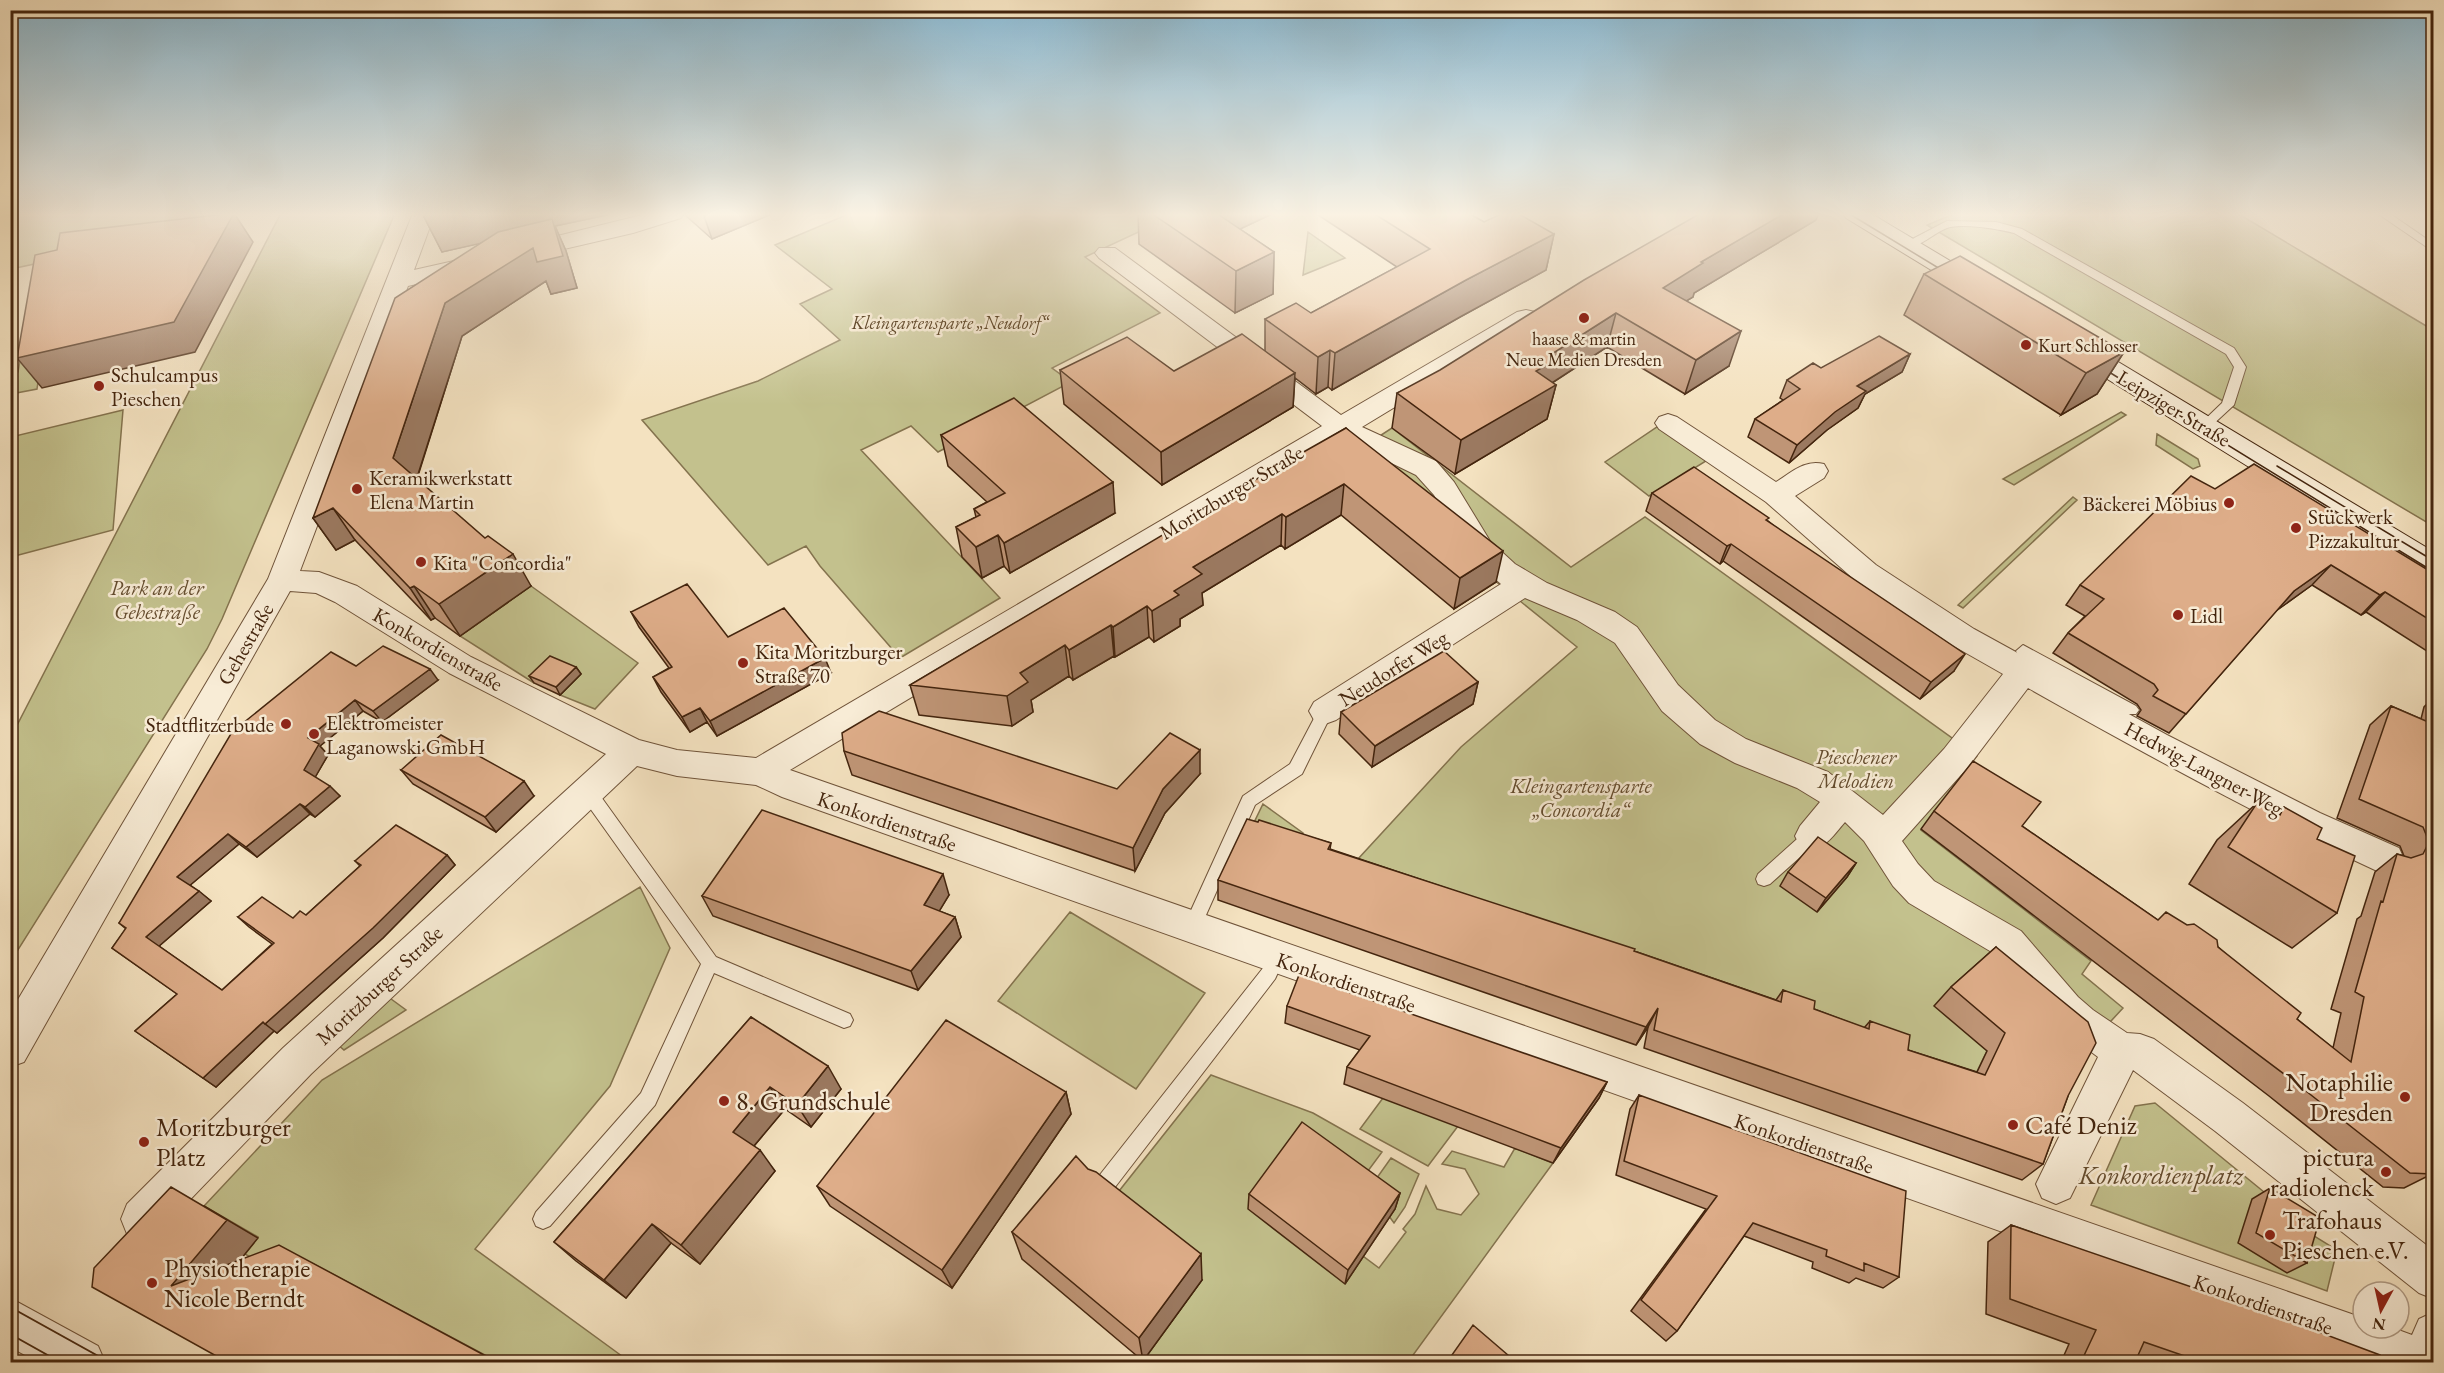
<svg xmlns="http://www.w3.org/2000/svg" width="2444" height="1373" font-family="'EB Garamond',serif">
<rect width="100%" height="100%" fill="#f4e2c0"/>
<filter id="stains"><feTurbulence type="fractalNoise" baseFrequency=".00333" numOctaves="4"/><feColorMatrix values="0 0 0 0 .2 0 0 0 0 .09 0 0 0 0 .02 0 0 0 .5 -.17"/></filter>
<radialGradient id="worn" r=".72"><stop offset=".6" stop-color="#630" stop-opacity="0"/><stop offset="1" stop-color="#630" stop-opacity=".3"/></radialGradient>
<path fill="#c3c18d" stroke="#84734e" stroke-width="1.5" d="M14,213H203V228L11,269Z
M281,213H395L222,619L207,649L11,961V737Z
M851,213H1162L1164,220L1085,257L1160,313L1052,368L1071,382L938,452L911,426L861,450L1000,598L900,658L820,566L806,546L768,565L642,420L758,381L840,340L800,304L832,289L775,245Z
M1956,213H2237L2433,330V526L1927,225Z
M1308,232L1345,258L1303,275Z
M35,275L40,367L37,389L11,394L15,373L18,372Z
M123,410L113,530L11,557V437Z
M2121,412L2126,415L2014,485L2003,479Z
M1657,427L1706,461L1649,496L1605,462Z
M1392,428L1571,567L1645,517L1977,756L1921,830L2091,961L2082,974L2123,1008L2111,1021L1987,1051L1967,1092L1335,884L1461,747L1577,647L1344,459Z
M2157,434L2198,459L2200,466L2193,469L2156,445Z
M2073,497L2077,500L1963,608L1958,605Z
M531,586L638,663L595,709L560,695L580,675L554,663L534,683L460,636Z
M1263,804L1303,833L1289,865L1246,839Z
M640,887L670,948L610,1086L475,1249L626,1359L623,1362H498L310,1262L285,1277L245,1254L258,1237L204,1206L322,1080Z
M1070,912L1205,993L1136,1089L998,1001Z
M387,996L406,1010L344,1050L337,1044Z
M1211,1075L1313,1113L1382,1152L1359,1183L1363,1256L1379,1268L1406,1232L1403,1229L1415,1214L1426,1186L1437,1209L1461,1215L1479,1194L1465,1169L1442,1164L1452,1151L1504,1167L1515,1148L1553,1163L1408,1362H1145L1143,1361L1202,1280L1108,1205Z
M1383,1098L1458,1126L1428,1166L1360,1129Z
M2155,1103L2264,1192L2301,1228L2337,1250L2327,1291L2091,1205L2135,1106Z
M1391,1158L1419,1174L1405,1207L1394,1223L1369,1189Z"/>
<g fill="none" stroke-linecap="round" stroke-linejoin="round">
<g stroke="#70543a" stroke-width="2">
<path id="service" d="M2377,213H2389L2434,244V252Z
M1947,221L1996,222L2022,229L2234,348L2246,367L2234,405L2208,429L2204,430L2198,426L2222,403L2234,367L2226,354L2014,233C1998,229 1963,223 1947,228C1933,233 1918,250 1903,247L1901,245Z
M2023,645L2136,706L2139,710L2136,714H2126L2018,655L2016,651Z
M1325,705L1330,707L1333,711L1302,774L1255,805L1198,933L1192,936L1186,933L1183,928L1243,796L1290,764L1320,707Z
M588,785L594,787L716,957L850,1014L853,1020L850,1026L844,1028L714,973L655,1105L550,1226L543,1229L536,1226L533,1219L536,1212L641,1093L701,964L582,797L580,792L582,787Z
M1812,829L1818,831L1820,836L1818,841L1770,884L1764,886L1758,884L1756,879L1758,874L1806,831Z
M1276,949L1282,951L1285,957L1275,979L1109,1195L1102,1198L1095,1195L1092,1188L1095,1181L1263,968L1270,951Z"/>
</g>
<g stroke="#70543a" stroke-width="2">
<path id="minor" d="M413,213H435L414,270L476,256L484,258L488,263L484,268L408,286L300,571L319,572L357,586L471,657L639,740L677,750L756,758L1322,426L1099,258L1095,253L1099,248H1115L1341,415L1517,312L1526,310L1535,312L1538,317L1535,322L1362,427L1436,461L1454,482L1490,541L1515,564L1547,583L1615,612L1637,627L1678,685L1715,720L1746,739L1828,772L1883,815L1944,749L2003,674L1952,645L1856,581L1766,502L1659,429L1655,423L1659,417L1668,414L1677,417L1776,482C1792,472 1805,459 1824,464L1828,471L1824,478L1795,496L1876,565L1974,629L2167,735L2320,813L2399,848L2404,859L2399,870L2387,874L2375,870C2256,815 2142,752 2028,688L1968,767L1902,841L1918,864L1934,881L2021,931L2078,997L2093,1010L2127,1033L2140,1034L2154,1039L2243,1103L2434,1251V1299L2419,1293L2215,1131L2133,1070L2070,1198L2056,1204L2042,1198L2036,1184L2098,1057L2051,1022L2018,979L1995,954L1909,903L1893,886L1864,841L1845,822C1831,838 1823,854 1800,846L1795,836L1800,826L1820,802L1797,788L1735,763L1700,744L1662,711L1615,643L1577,620L1525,598L1336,720L1325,724L1314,720L1309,711L1314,702L1501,584L1469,556L1434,495L1416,475L1342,439L790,770L2363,1318V1328H2393L2412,1335L2419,1319L2434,1312V1362H2367L782,797L756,785L677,776L637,766L311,1074L157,1234L142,1240L127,1234L121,1219L127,1204L283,1048L606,754L449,673L335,602L316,593L290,591L24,1062L10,1067V1013L268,579Z
M650,213H684L681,218L633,233L521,259L513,257L509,252L513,247Z"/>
</g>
<g stroke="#70543a" stroke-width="2">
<path id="tertiary" d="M10,1298L98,1346L105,1362H38L10,1347Z"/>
</g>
<g stroke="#44250e" stroke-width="2">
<path id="secondary" d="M1842,213H1870L1987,283L1991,288L1987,293L1978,296L1969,293L1846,218Z
M2076,340L2085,342L2434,552V578L2423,575L2067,354L2063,348L2067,342Z"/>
</g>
<use href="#service" fill="#f8ecd6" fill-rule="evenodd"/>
<use href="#minor" fill="#f8ecd6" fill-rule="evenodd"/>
<use href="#tertiary" fill="#f8ecd6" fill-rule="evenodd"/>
<use href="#secondary" fill="#f8ecd6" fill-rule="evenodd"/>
<path stroke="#44250e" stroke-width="1.5" d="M1848,213L1950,275
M2096,364L2434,572
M2277,466L2434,561"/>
<path stroke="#44250e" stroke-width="2" d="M10,1307L109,1362
M10,1334L60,1362"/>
</g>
<path fill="#bf9576" stroke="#44250e" stroke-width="1.5" d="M422,213H616L555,226L566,251L577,288L551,294L546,281L462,336L417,479L531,586L460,636L435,618L431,620L355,540L336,550L313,518L480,243L442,252Z
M685,213H774L712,239L685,215Z
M1138,213H1274L1240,229L1274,252L1273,294L1235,313L1139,244Z
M1315,213H1468L1484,222L1554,234L1546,270L1460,317L1332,390L1328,387L1316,394L1295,378L1293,407L1162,485L1064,404L1060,370L1174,371L1265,351V319L1311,313L1397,267Z
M1816,220L1694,293L1693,297L1686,301L1729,366L1685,394L1607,347L1552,383L1556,385L1547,419L1455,474L1392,428L1397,393Z
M1924,274L2124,352L2097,394L2061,415L1904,315Z
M1910,354L1902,372L1865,394L1858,408L1827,430L1789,463L1748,437L1755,419L1783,400L1780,398L1787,380L1821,368Z
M1346,428L1496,582L1454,609L1341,515L1285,549L1281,545L1202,593L1203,605L1180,619V626L1154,642L1149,637L1115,657L1114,656L1073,680L1069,676L1031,700L1033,712L1012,726L919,715L910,685Z
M941,435L1115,513L1010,573L1004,566L982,578L962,557L956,527L976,517L974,509L987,502L948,466Z
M2215,489L2433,573V655L2366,612L2361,615L2312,585L2277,610L2169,733L2137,716L2141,710L2137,704L2053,653L2068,633L2085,616L2066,605L2080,585Z
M1652,493L1768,521L1954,671L1920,699L1723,561L1720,564L1646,511Z
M631,612L728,637L831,673L717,736L707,722L690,732L661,692L653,677L669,668L639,627Z
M356,666L438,680L382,722L363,711L320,746L328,755L315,777L340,796L315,817L310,814L257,857L239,844L190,885L211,901L159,946L222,990L272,944L249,927L238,917L293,918L306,915L360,866L355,861L447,855L455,865L383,938L277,1033L274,1031L216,1087L135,1031L177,994L112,948L126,929L119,923Z
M576,667L581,674L560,695L534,683L529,676Z
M1478,682L1473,704L1372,767L1339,734L1341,712Z
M2433,698V1166L2432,1174L2404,1188L2383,1187L2269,1096L1921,829L1934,811L2022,826L2158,920L2218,947L2297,1019L2333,1048L2341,1013L2331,1009L2357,919L2361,916L2375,872L2397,854L2404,856L2400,846L2337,818L2370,725L2391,706L2421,719L2424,707Z
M844,751L1117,789L1200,774L1165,813L1135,871L852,775Z
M401,770L534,796L496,832L413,784Z
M2257,803L2277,814L2284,807L2317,839L2337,913L2292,948L2189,884L2217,840Z
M1258,822L1331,843L1330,849L1634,951L1776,1000L1783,990L1814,1009L1864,1028L1870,1021L1908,1050L1977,1072L1987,1051L1934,1006L1951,987L1996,947L2068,1096L2043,1164L2022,1180L1644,1048L1648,1027L1636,1045L1218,900V880Z
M1856,863L1847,877L1817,912L1780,886L1788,872Z
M949,895L939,911L955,917L961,937L918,990L713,916L702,896Z
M1287,1006L1607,1082L1599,1098L1553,1163L1344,1084L1347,1067L1360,1050L1285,1023Z
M751,1017L841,1089L811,1127L785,1109L754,1146L775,1171L700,1264L671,1243L626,1298L576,1261L554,1242Z
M1066,1092L1071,1114L952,1288L830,1206L817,1186Z
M1639,1095L1899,1277L1883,1288L1856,1278L1849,1283L1812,1268L1813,1262L1744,1236L1677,1331L1666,1341L1631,1311L1706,1209L1616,1175L1630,1109Z
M2270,1188L2307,1263L2287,1273L2238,1243L2252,1199Z
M1400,1193L1395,1209L1345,1284L1248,1209L1249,1194Z
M2011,1225L2386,1362H2061L2069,1344L1986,1314L1988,1242Z
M1012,1232L1202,1280L1143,1361L1022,1259Z"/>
<path fill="#9b7960" stroke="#44250e" stroke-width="1.5" d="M234,213L253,242L195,352L42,388L17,358Z
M422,213H616L555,226L566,251L577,288L551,294L546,281L462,336L413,490L393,458L445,303L554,227L442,252Z
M703,213H774L712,239Z
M1204,213H1274L1204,246Z
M1785,213H1819L1816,220L1694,293L1693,297L1653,321L1663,288L1701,262Z
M1554,234L1546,270L1460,317L1332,390L1335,353L1466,280Z
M1274,252L1273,294L1235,313L1236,271Z
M1616,313L1607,347L1550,384L1556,385L1547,419L1455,474L1461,440L1536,371L1550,355Z
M1741,331L1729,366L1685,394L1696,360Z
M1330,350L1328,387L1316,394L1318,357Z
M2124,352L2097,394L2061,415L2086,373Z
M1910,354L1902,372L1865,394L1858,408L1827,430L1789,463L1797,445L1857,386Z
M1295,373L1293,407L1162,485L1161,452Z
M1113,482L1115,513L1010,573L1004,543Z
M1344,484L1341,515L1285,549L1286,517Z
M333,508L355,540L336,550L313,518Z
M1282,514L1281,545L1202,593L1203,605L1180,619V626L1154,642L1152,611L1193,567Z
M998,535L1004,566L982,578L976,547Z
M1731,544L1723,561L1720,564L1727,546Z
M1503,551L1496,582L1454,609L1460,578Z
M513,554L531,586L460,636L439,604Z
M2331,565L2312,585L2276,611L2294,591Z
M414,586L435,618L431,620L410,588Z
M2385,592L2366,612L2361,615L2380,595Z
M1147,606L1149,637L1115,657L1113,627Z
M1111,625L1114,656L1073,680L1069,650Z
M1065,645L1069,676L1031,700L1033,712L1012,726L1007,696L1020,673Z
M1965,654L1954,671L1920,699L1931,682Z
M825,658L831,673L717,736L710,721Z
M576,667L581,674L560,695L556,687Z
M430,669L438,680L382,722L373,711Z
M1478,682L1473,704L1372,767L1375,746Z
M355,700L363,711L320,746L328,755L313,781L304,770L308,738Z
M700,708L707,722L690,732L682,717Z
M1200,750V774L1165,813L1135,871L1133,848L1163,789Z
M524,781L534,796L496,832L485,817Z
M330,786L340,796L315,817L305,807Z
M300,804L310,814L257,857L246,847Z
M228,834L239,844L188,887L177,877Z
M447,855L455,865L383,938L277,1033L265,1024Z
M1856,863L1847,877L1817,912L1826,898Z
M943,874L949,895L931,925L924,905Z
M199,891L211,901L158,947L146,937Z
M955,917L961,937L918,990L911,971Z
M1658,1008L1648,1027L1636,1045L1646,1027Z
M263,1022L274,1031L216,1087L203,1078Z
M828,1066L841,1089L811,1127L797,1105Z
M1607,1082L1599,1098L1553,1163L1561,1148Z
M770,1087L785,1109L748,1153L733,1132Z
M1066,1092L1071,1114L952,1288L942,1270Z
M760,1150L775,1171L700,1264L681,1245Z
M1400,1193L1395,1209L1345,1284L1348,1270Z
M204,1206L258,1238L206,1302L171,1286Z
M652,1224L671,1243L626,1298L604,1280Z
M1201,1254L1202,1280L1143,1361L1139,1338Z"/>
<path fill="#dead89" stroke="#44250e" stroke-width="1.5" d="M234,213L174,322L17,358L35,255L57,250L60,233Z
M1151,213H1216L1274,252L1236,271Z
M1373,213H1468L1484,222L1503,213H1517L1554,234L1466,280L1335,353L1330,350L1318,357L1265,319L1296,303L1311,313L1430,249Z
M1701,213H1785L1701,262L1703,263L1663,288L1741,331L1696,360L1616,313L1550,355L1556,360L1536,371L1556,385L1461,440L1397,393L1440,370L1584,280Z
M552,219L563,256L537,262L533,248L445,303L393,458L485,538L488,536L513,554L439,604L414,586L410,588L333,508L313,518L395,298L498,232Z
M1960,256L2124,352L2086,373L1924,274Z
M1242,334L1295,373L1161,452L1060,370L1127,337L1174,371Z
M1879,336L1910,354L1857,386L1866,391L1835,412L1797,445L1755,419L1800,389L1787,380L1813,363L1821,368Z
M1014,398L1113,482L1004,543L998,535L976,547L956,527L980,515L974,509L1005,493L941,435Z
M1346,428L1503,551L1460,578L1344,484L1286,517L1282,514L1193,567L1202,574L1174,591L1179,595L1152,611L1147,606L1113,627L1111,625L1069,650L1065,645L1020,673L1028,682L1007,696L910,685L1277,467Z
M2254,464L2433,573V622L2385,592L2380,595L2331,565L2294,591L2186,714L2153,696L2158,690L2154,684L2068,633L2104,599L2080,585L2191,476L2215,489Z
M1694,467L1769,518L1766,520L1965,654L1931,682L1731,544L1727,546L1652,493Z
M687,584L728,637L784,608L825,658L710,721L700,708L682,717L653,677L672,667L631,612Z
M383,646L430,669L373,711L355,700L308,738L319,744L304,770L330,786L305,807L300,804L246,847L228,834L177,877L199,891L146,937L222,990L274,943L238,917L262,897L293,918L300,911L306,915L361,865L355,861L396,825L447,855L373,928L265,1024L263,1022L203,1078L135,1031L177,994L112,948L126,928L119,923L232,732L331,652L356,666Z
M1444,651L1478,682L1375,746L1341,712Z
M550,656L576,667L556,687L529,676Z
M2391,706L2433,724V1166L2432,1174L2410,1173L2292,1080L1934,811L1973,761L2041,802L2022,826L2158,920L2166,912L2187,925L2194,924L2217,940L2218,947L2301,1013L2297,1019L2351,1062L2364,997L2355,992L2381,901L2383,902L2397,854L2411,858L2423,854L2429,842L2423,827L2359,799Z
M879,711L1117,789L1170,733L1200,750L1163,789L1133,848L844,751L842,733Z
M441,735L524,781L485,817L401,770Z
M2257,803L2280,815L2284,807L2322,828L2317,839L2355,856L2337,913L2228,847Z
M762,810L943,874L924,905L955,917L911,971L702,896Z
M1247,819L1258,822L1259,820L1331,843L1328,849L1635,949L1634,951L1781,1002L1783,990L1815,1001L1814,1009L1869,1029L1870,1021L1910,1035L1908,1050L1985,1075L2005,1033L1951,987L1996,947L2088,1022L2096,1043L2068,1096L2043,1164L1654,1030L1658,1008L1646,1027L1218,880Z
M1818,837L1856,863L1826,898L1788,872Z
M1299,975L1607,1082L1561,1148L1347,1067L1370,1036L1287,1006Z
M751,1017L828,1066L797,1105L770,1087L733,1132L760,1150L681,1245L652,1224L604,1280L554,1242Z
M946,1020L1066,1092L942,1270L817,1186Z
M1639,1095L1906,1191L1899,1277L1864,1263V1271L1826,1256L1827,1250L1753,1223L1677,1331L1641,1300L1717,1196L1624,1161Z
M1302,1122L1400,1193L1348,1270L1249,1194Z
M1076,1156L1088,1169L1096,1172L1201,1254L1139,1338L1012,1232Z
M171,1187L227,1220L171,1286L279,1245L497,1362H227L92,1287L94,1268Z
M2270,1188L2320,1218L2307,1263L2256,1233Z
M2011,1225L2276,1316L2380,1355L2386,1362H2202L2144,1342L2135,1362H2081L2096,1330L2010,1299Z
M1473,1325L1516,1362H1447Z"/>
<linearGradient id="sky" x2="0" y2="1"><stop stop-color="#89b8d1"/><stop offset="0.53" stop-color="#faf2e3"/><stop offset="1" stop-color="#faf2e3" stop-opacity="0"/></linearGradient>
<rect width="2444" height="405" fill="url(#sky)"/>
<g fill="#8f2418" stroke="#f8ecd6" stroke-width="2">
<circle cx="1584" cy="318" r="6"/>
<circle cx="2026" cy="345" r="6"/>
<circle cx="99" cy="386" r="6"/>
<circle cx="357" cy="489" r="6"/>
<circle cx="2229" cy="503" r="6"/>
<circle cx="2296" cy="528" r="6"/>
<circle cx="421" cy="562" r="6"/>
<circle cx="2178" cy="615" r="6"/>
<circle cx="743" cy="663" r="6"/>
<circle cx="286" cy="724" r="6"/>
<circle cx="314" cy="734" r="6"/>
<circle cx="2405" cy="1097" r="6"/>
<circle cx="724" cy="1101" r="6"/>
<circle cx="2013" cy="1125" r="6"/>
<circle cx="144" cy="1142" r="6"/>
<circle cx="2386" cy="1172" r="6"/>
<circle cx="2270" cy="1235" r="6"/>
<circle cx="152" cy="1283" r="6"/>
</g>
<g text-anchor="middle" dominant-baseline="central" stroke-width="5" stroke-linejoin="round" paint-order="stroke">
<g font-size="18" font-style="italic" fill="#644c2e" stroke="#f8ecd6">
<text x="950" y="322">Kleingartensparte „Neudorf“</text>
</g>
<g font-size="18" fill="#44250e" stroke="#f8ecd6">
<text x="1584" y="338">haase &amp; martin<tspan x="1584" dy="21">Neue Medien Dresden</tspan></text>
<text x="2038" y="345" text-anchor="start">Kurt Schlosser</text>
</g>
<g font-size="21" fill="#44250e" stroke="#f8ecd6" text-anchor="start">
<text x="111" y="374">Schulcampus<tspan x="111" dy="24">Pieschen</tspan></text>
<text x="369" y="477">Keramikwerkstatt<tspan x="369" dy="24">Elena Martin</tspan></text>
<text x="2217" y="503" text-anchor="end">Bäckerei Möbius</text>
<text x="2308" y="516">Stückwerk<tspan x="2308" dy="24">Pizzakultur</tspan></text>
<text x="433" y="562">Kita "Concordia"</text>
<text x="2190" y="615">Lidl</text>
<text x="755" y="651">Kita Moritzburger<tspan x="755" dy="24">Straße 70</tspan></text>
<text x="326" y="722">Elektromeister<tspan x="326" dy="24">Laganowski GmbH</tspan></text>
<text x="274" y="724" text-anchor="end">Stadtflitzerbude</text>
</g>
<g font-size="21" fill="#44250e" stroke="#f8ecd6">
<text transform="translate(2174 408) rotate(31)">Leipziger Straße</text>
<text transform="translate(1231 492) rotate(-31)">Moritzburger Straße</text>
<text transform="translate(245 644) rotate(-60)">Gehestraße</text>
<text transform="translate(438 649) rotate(30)">Konkordienstraße</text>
<text transform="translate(1393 668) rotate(-32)">Neudorfer Weg</text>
<text transform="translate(2204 768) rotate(28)">Hedwig-Langner-Weg</text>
<text transform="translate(887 821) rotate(19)">Konkordienstraße</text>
<text transform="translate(1346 982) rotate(19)">Konkordienstraße</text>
<text transform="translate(379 985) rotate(-43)">Moritzburger Straße</text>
<text transform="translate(1804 1143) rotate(19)">Konkordienstraße</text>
<text transform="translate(2263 1304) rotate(19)">Konkordienstraße</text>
</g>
<g font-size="21" font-style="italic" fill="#644c2e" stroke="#f8ecd6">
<text x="157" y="587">Park an der<tspan x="157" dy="24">Gehestraße</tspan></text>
<text x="1856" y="756">Pieschener<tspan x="1856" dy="24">Melodien</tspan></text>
<text x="1581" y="785">Kleingartensparte<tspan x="1581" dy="24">„Concordia“</tspan></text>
</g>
<g font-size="26" fill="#44250e" stroke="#f8ecd6" text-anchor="start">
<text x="2393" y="1082" text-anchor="end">Notaphilie<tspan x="2393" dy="30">Dresden</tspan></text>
<text x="736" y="1101">8. Grundschule</text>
<text x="2025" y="1125">Café Deniz</text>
<text x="156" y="1127">Moritzburger<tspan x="156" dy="30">Platz</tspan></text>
<text x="2374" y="1157" text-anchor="end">pictura<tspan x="2374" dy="30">radiolenck</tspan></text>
<text x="2282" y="1220">Trafohaus<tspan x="2282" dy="30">Pieschen e.V.</tspan></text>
<text x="164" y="1268">Physiotherapie<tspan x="164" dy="30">Nicole Berndt</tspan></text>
</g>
<g font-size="26" font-style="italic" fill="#644c2e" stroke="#f8ecd6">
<text x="2161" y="1175">Konkordienplatz</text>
</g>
</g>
<rect width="2444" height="1373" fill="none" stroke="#f4e2c0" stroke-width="36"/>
<rect x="12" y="12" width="2420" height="1349" fill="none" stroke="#44250e" stroke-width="3"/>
<rect x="18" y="18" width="2408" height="1337" fill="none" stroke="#44250e" stroke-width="1.5"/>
<g transform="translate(2381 1310) rotate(188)"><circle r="28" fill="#f8ecd6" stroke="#b09c86" stroke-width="1.5"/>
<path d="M0-4.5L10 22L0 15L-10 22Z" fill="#8f2418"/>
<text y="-9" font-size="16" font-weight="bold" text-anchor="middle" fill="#44250e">N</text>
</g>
<rect width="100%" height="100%" filter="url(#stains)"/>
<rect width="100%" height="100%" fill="url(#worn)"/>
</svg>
